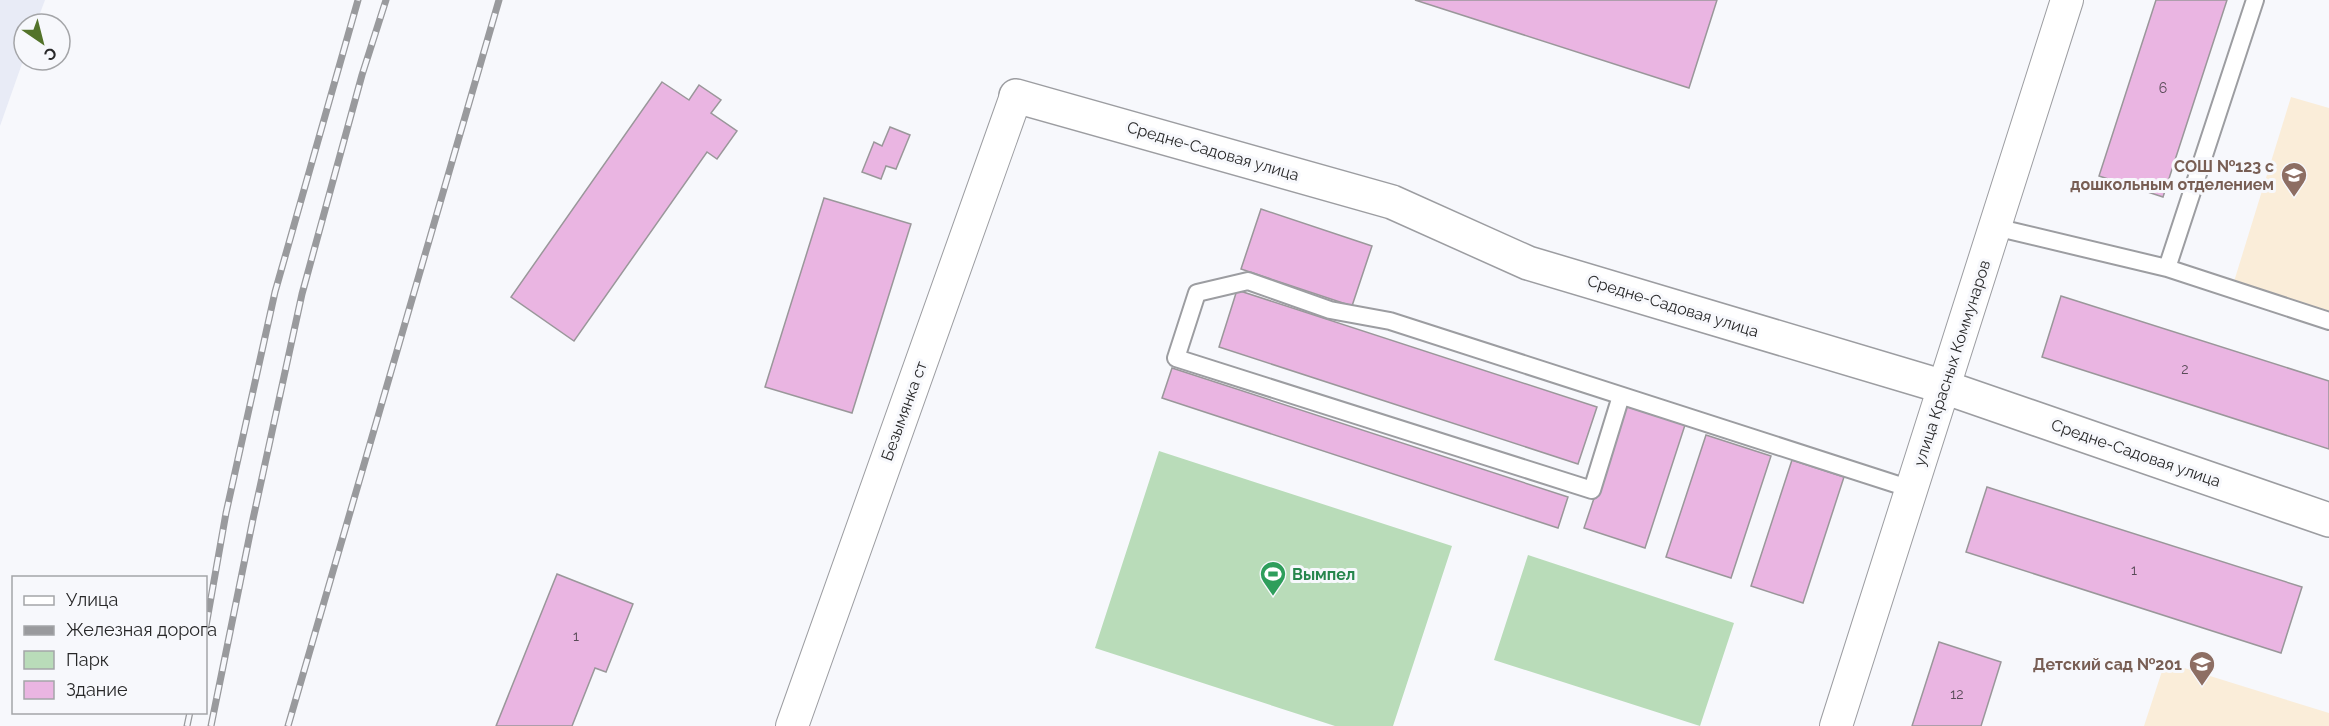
<svg xmlns="http://www.w3.org/2000/svg" width="2329" height="726" font-family="Raleway,sans-serif">
<rect width="100%" height="100%" fill="#f7f8fc"/>
<path fill="#e8ebf6" d="M0,0H45L36,24H24V58L0,126Z"/>
<path fill="#faedd9" d="M2291,97L2329,108V318L2232,288Z
M2165,662L2329,713V726H2144Z"/>
<path fill="#b9dcb9" d="M1159,451L1452,546L1393,726H1335L1095,648Z
M1528,555L1734,623L1700,726L1494,660Z"/>
<path fill="#eab5e2" stroke="#9a979a" stroke-width="1.5" d="M1415,0H1717L1689,88Z
M2156,0H2227L2163,197L2099,176Z
M662,82L689,100L699,85L721,100L711,113L737,131L717,159L707,152L574,341L511,297Z
M890,127L910,135L896,169L886,166L881,179L862,172L874,142L882,146Z
M824,198L911,224L852,413L765,387Z
M1261,209L1372,246L1352,306L1241,269Z
M1237,290L1597,407L1578,464L1219,347Z
M2061,296L2329,381V449L2042,357Z
M1172,368L1568,497L1558,528L1162,398Z
M1625,406L1685,425L1645,548L1584,528Z
M1706,435L1771,456L1731,578L1666,557Z
M1792,460L1844,477L1803,603L1751,586Z
M1987,487L2302,587L2281,653L1966,552Z
M557,574L633,604L606,672L595,668L572,726H496Z
M1939,642L2001,662L1981,726H1912Z"/>
<g fill="none" stroke-linecap="round" stroke-linejoin="round">
<g stroke="#9c9da1" stroke-width="20">
<path id="service" d="M1995,227L2167,268L2329,321
M2167,268L2255,0
M1621,396L1592,490L1176,358L1197,293L1248,281L1330,310L1390,321L1911,489"/>
</g>
<g stroke="#9c9da1" stroke-width="34">
<path id="minor" d="M792,726L1016,96
M1836,726L2067,0"/>
</g>
<g stroke="#9c9da1" stroke-width="36">
<path id="tertiary" d="M1016,96L1392,202L1528,263L1944,387L2329,520"/>
</g>
<use href="#service" stroke="#fff" stroke-width="16"/>
<use href="#minor" stroke="#fff" stroke-width="32"/>
<use href="#tertiary" stroke="#fff" stroke-width="33"/>
<g stroke="#999a9d" stroke-width="7">
<path id="rail" d="M206,626L226,513L275,292L358,0
M187,726L190,712
M211,726L253,519L302,294L362,75L386,0
M288,726L499,0"/>
</g>
<use href="#rail" stroke="#f7f8fc" stroke-width="4.5" stroke-dasharray="14" stroke-linecap="butt"/>
</g>
<defs>
<g id="school-pin" transform="scale(1.35)"><path d="M0 17L-7.5 6A9.5 9.5 0 1 1 7.5 6Z" fill="#8d6e63" stroke="#f7f8fc"/><path d="M0-5L7-2L0 1L-7-2ZM-4 1L0 2.5L4 1V4Q0 6-4 4Z" fill="#fff"/></g>
<g id="stadium-pin" transform="scale(1.35)"><path d="M0 17L-7.5 6A9.5 9.5 0 1 1 7.5 6Z" fill="#2e9e5b" stroke="#f7f8fc"/><path d="M0-5a6.5 5 0 1 0 0 10a6.5 5 0 1 0 0-10ZM-3.5-1.8h7v3.6h-7Z" fill="#fff"/></g>
</defs>
<g fill-rule="evenodd">
<use href="#school-pin" x="2294" y="175"/>
<use href="#stadium-pin" x="1273" y="574"/>
<use href="#school-pin" x="2202" y="664"/>
</g>
<g text-anchor="middle" dominant-baseline="central" stroke-width="6" stroke-linejoin="round" paint-order="stroke">
<g font-size="14" fill="#584b57">
<text x="2163" y="88">6</text>
<text x="2185" y="369">2</text>
<text x="2134" y="570">1</text>
<text x="576" y="636">1</text>
<text x="1957" y="694">12</text>
</g>
<g font-size="16" fill="#282829" stroke="#f7f8fc">
<text transform="translate(1213 151) rotate(16)">Средне-Садовая улица</text>
<text transform="translate(1673 306) rotate(17)">Средне-Садовая улица</text>
<text transform="translate(1952 363) rotate(-72)">улица Красных Коммунаров</text>
<text transform="translate(904 411) rotate(-70)">Безымянка ст</text>
<text transform="translate(2136 453) rotate(19)">Средне-Садовая улица</text>
</g>
<g font-size="16" font-weight="bold" fill="#785e54" stroke="#f7f8fc" text-anchor="end">
<text x="2274" y="166">СОШ №123 с<tspan x="2274" dy="18">дошкольным отделением</tspan></text>
<text x="2182" y="664">Детский сад №201</text>
</g>
<g font-size="16" font-weight="bold" fill="#27864d" stroke="#f7f8fc" text-anchor="start">
<text x="1292" y="574">Вымпел</text>
</g>
</g>
<rect x="12" y="576" width="195" height="138" fill="#f7f8fc" stroke="#a4a5a8" stroke-width="1.5"/>
<rect x="24" y="596" width="30" height="9" fill="#ffffff" stroke="#a4a5a8" stroke-width="1.5"/>
<text x="66" y="606" font-size="18" fill="#282829">Улица</text>
<rect x="24" y="626" width="30" height="9" fill="#999a9d" stroke="#a4a5a8" stroke-width="1.5"/>
<text x="66" y="636" font-size="18" fill="#282829">Железная дорога</text>
<rect x="24" y="651" width="30" height="18" fill="#b9dcb9" stroke="#a4a5a8" stroke-width="1.5"/>
<text x="66" y="666" font-size="18" fill="#282829">Парк</text>
<rect x="24" y="681" width="30" height="18" fill="#eab5e2" stroke="#a4a5a8" stroke-width="1.5"/>
<text x="66" y="696" font-size="18" fill="#282829">Здание</text>
<g transform="translate(42 42) rotate(145)"><circle r="28" fill="#f7f8fc" stroke="#a4a5a8" stroke-width="1.5"/>
<path d="M0-4.5L10 22L0 15L-10 22Z" fill="#53732a"/>
<text y="-9" font-size="16" font-weight="bold" text-anchor="middle" fill="#282829">С</text>
</g>
</svg>
